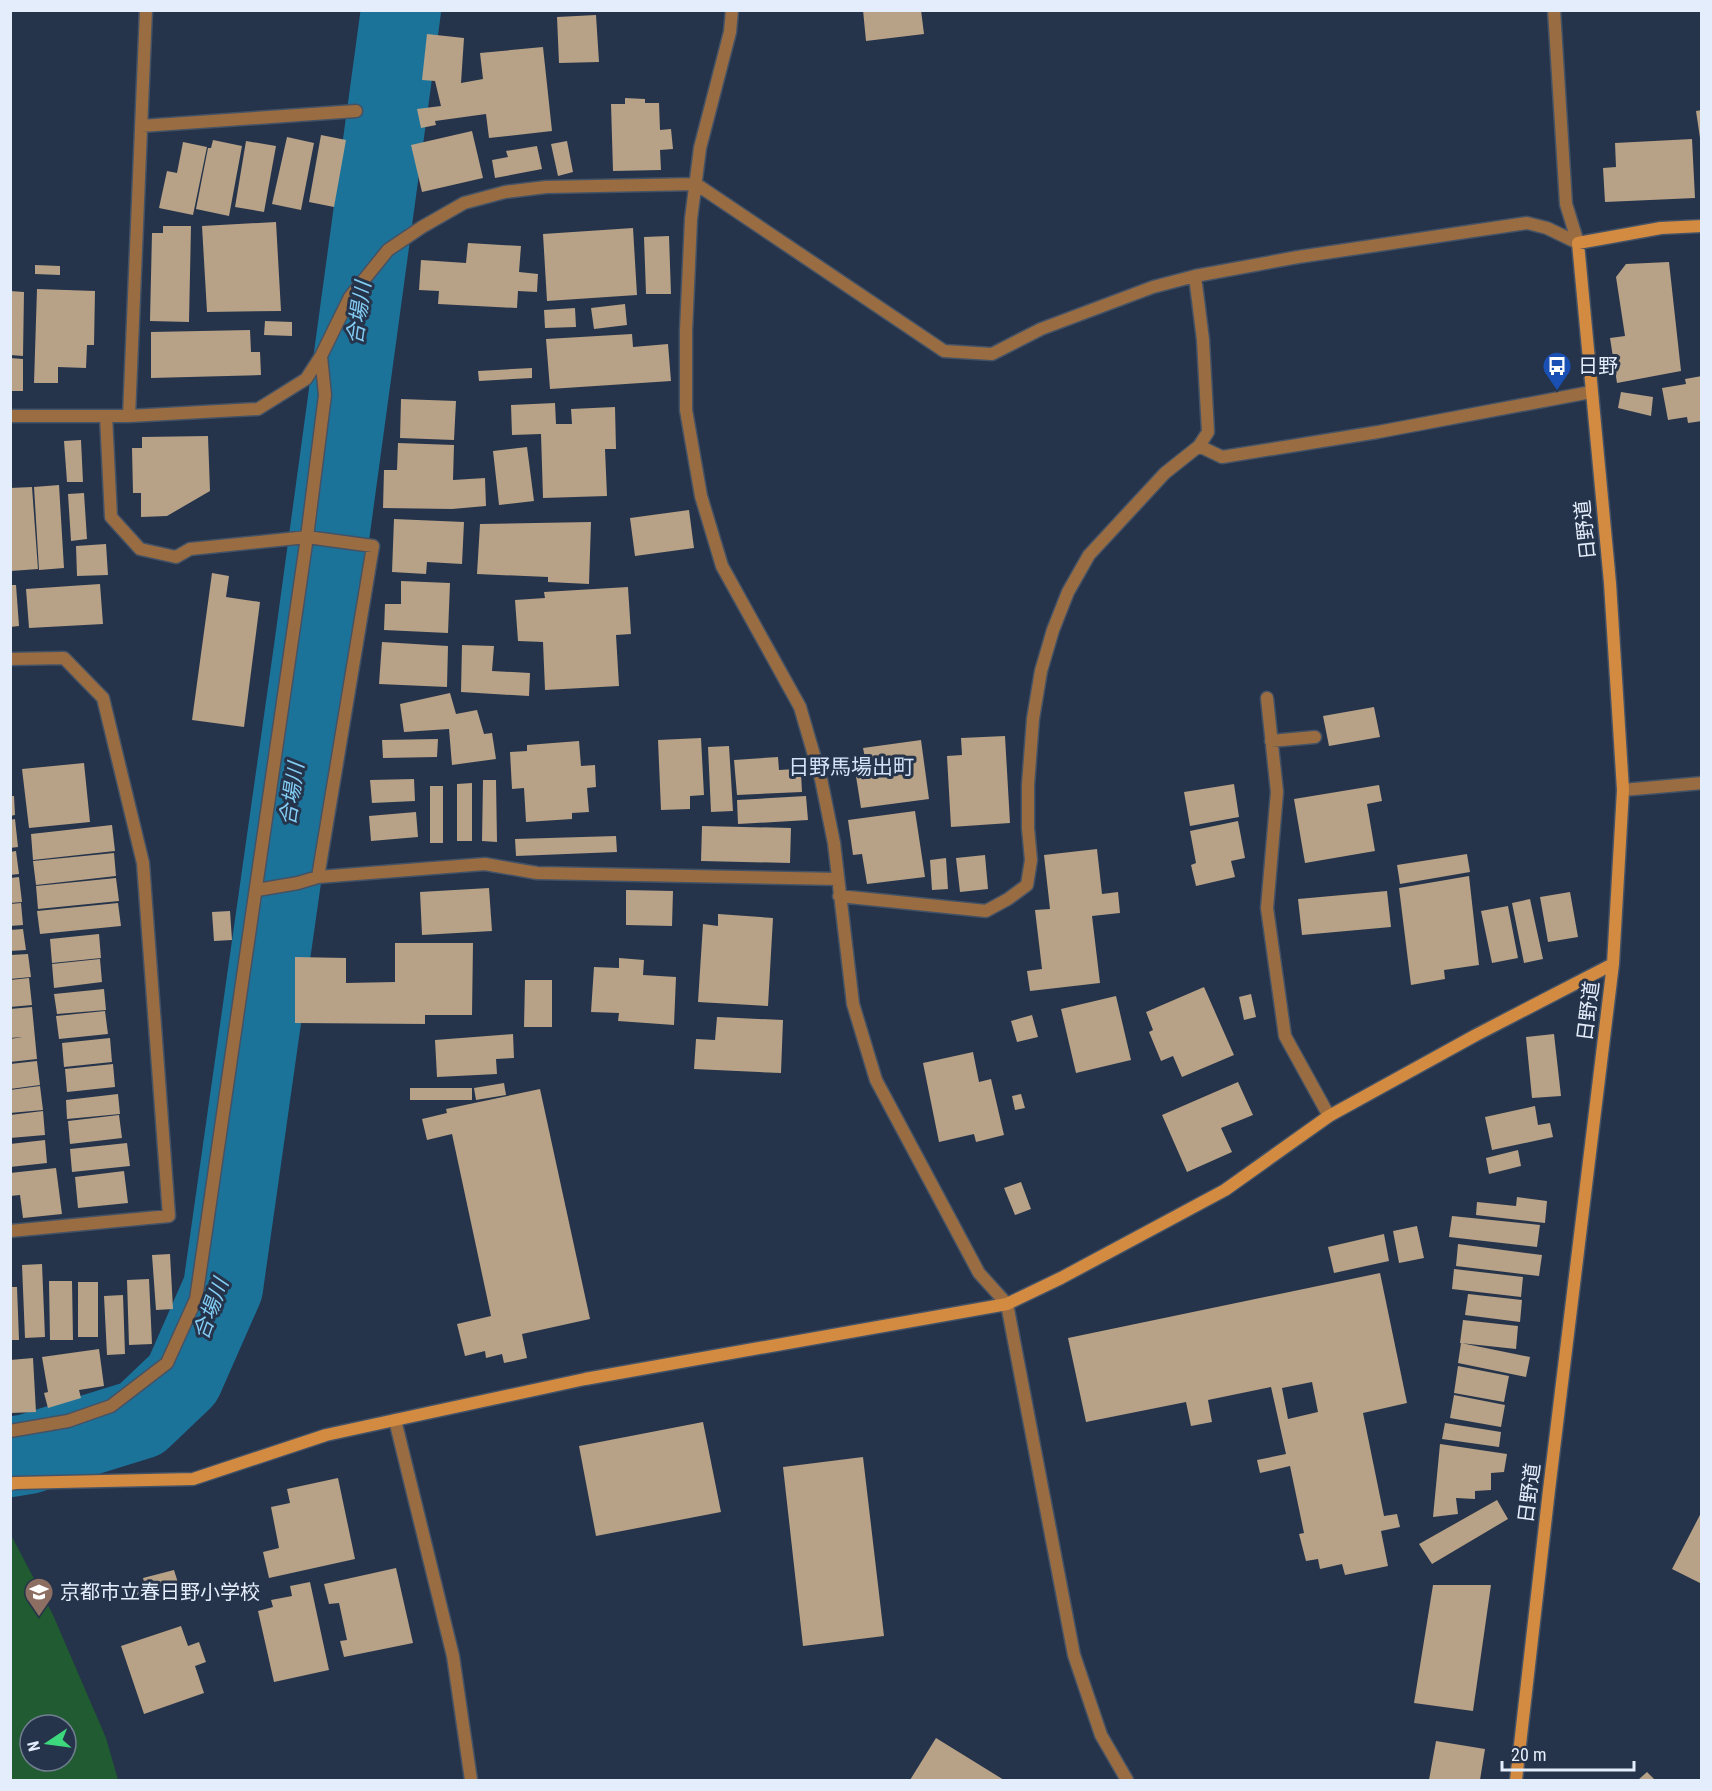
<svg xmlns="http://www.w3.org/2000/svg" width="1712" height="1791" font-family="'Roboto Condensed','Noto Sans JP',sans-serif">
<rect width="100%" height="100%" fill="#25344a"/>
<path fill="#215b31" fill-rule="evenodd" d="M11,1535L53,1615L106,1738L118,1780H11ZM30,1725H66V1761H30Z"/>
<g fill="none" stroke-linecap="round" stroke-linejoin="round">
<path stroke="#1c739a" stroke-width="80" d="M10,1457L28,1454L141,1419L183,1379L223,1288L314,648L401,10"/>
</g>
<path fill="#b7a187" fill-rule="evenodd" d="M863,10H921L924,34L866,41Z
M596,15L599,62L559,63L557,17Z
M427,34L464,38L461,83L483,79L480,53L543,47L552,131L489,138L486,114L435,121L436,125L421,128L417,109L441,106L435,81L422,80Z
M625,98L645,99V103H659L660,130L671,129L673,149L660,150L661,170L613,171L611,104H625Z
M1702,110V138H1700L1696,111Z
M472,131L483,178L422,192L411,145Z
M321,135L346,140L334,207L309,202Z
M287,137L314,143L301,210L272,204Z
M1692,139L1695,198L1605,202L1603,168L1616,167L1615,143Z
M213,140L242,146L229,216L196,209L208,148H211Z
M246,141L276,146L264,212L235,207Z
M567,141L573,172L558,176L551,144Z
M183,142L207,147L193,215L159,208L167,171L177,173Z
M537,146L542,169L495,178L492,160L508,157L506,151Z
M276,222L281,311L207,312L202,226Z
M163,226H191L189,322L150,321L152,233H163Z
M633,228L637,295L547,301L543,234Z
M669,236L671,294H646L644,237Z
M468,243L521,246L519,272L538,274L537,292L518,291L517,308L438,304L439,291L419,290L421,260L466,263Z
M1669,262L1681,371L1617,383L1610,338L1625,336L1616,277L1626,264Z
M35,265L60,266V275L35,274Z
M37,289L95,291L94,345H87L86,368L58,367V383H34Z
M10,291L24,292L23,356L10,355Z
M625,304L627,325L594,329L591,308Z
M575,308L576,327L545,328L544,310Z
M265,321L292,322V336L264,335Z
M250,330L251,352H260L261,375L151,378V332Z
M632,334L633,347L668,344L671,381L550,389L546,339Z
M10,358L23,359V391H10Z
M532,368V378L479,381L478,371Z
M1702,376V421L1688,423L1687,417L1668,420L1662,388L1686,384L1685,379Z
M1621,392L1653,397L1651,416L1618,408Z
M401,399L456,401L454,440L400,438Z
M555,403L556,424H572L571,409L615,407L616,449H605L607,496L543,498L541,434L512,435L511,405Z
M208,436L210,491L167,516L141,517V493H133L132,448H142V437Z
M81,440L83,482H67L64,441Z
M398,443L454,445L453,480L485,478L486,506L452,509L383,508L384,470H397Z
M527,447L534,501L499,505L493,451Z
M59,485L64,568L39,570L34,487Z
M32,487L38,569L11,571L10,488Z
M84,493L87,539L71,541L68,494Z
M689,510L694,548L635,556L630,518Z
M394,519L464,522L462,564L427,562L426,574L392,572Z
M591,522L589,584L548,582V577L477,574L480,524Z
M106,544L108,575L77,576L76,546Z
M212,573L229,576L226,597L260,602L244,727L192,720Z
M401,581L450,583L448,633L384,630L385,604H401Z
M100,584L103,624L29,628L26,589Z
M10,585H16L19,626L10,627Z
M628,587L631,634L616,635L619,686L545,690L543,642L518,641L515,600L545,598L544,592Z
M382,642L448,646L447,687L379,684Z
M462,645L494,646L492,671L530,673L529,696L461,692Z
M450,693L456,714L477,710L484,734L492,733L496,759L452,765L449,729L404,732L400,704Z
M1374,707L1380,737L1329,746L1323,716Z
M1005,736L1010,823L951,827L947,756L962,755L961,738Z
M701,738L704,795L690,796V809L661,810L658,740Z
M438,739L437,757L383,758L382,740Z
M921,740L929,799L861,808L855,770L867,768L863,748Z
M579,741L581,766L595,765L596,787L587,788L589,812L572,813V819L526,822L524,788L512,789L510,752L527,751V745Z
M729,746L733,811L711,812L708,747Z
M778,757L779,770L796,769V774L801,773L802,792L737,795L734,760Z
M84,763L90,822L29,828L22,769Z
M414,779L415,801L372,803L370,780Z
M483,780H496L497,842L482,841Z
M472,783V841H457V784Z
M1234,784L1239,817L1190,826L1184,792Z
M1379,785L1382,801L1367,804L1375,851L1305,863L1294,799Z
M430,786H443V843H430Z
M10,796H14L15,815L10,816Z
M806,796L808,820L738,824L737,800Z
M915,811L925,877L867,884L862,854L853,855L848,820Z
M416,812L418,837L371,841L369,816Z
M15,819L18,847L10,848V820Z
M1238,821L1245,858L1231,861L1235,877L1196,886L1191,865L1196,863L1190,831Z
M112,825L115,851L33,860L31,834Z
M702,826L791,828L790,863L701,861Z
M616,836L617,852L516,856L515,839Z
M1097,849L1102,894L1118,892L1120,913L1092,916L1100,983L1030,991L1027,971L1042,969L1035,910L1050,909L1044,855Z
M16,851L19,874L10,875V852Z
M114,853L116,876L36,885L33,861Z
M1467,854L1470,872L1400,884L1397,865Z
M985,855L988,889L960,892L956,858Z
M946,858L948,889L932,890L930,860Z
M1469,876L1479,965L1444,970L1445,979L1411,985L1399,888Z
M19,877L22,902L10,903V878Z
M116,878L119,901L38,909L36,886Z
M489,888L492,931L422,935L420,892Z
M626,890L673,891L672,926L626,925Z
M1387,891L1391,927L1302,935L1298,899Z
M1570,892L1578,937L1548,942L1540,897Z
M1530,899L1543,959L1524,963L1512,903Z
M21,903L23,925L10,926V904Z
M118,903L121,926L40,934L37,911Z
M1508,906L1518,958L1492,963L1481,911Z
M230,911L232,940L214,941L212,912Z
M718,914L773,918L768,1006L698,1002L703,924L718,926Z
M23,929L26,950L10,951V930Z
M99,934L101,958L52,963L50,939Z
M395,943H473L472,1015H425V1024L295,1023V957L346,958V983L395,982Z
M28,954L31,977L10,979V955Z
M619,958L644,960L643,975L676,977L674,1025L618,1021L619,1013L591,1012L594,967L619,968Z
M100,959L102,982L54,988L52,964Z
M29,978L32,1005L10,1007V980Z
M525,980H552V1027H524Z
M1204,987L1234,1055L1182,1077L1173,1056L1161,1061L1149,1032L1153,1030L1146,1012Z
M104,989L106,1010L57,1014L54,994Z
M1251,994L1256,1017L1244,1020L1239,997Z
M1116,996L1131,1060L1076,1073L1061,1009Z
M32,1007L37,1059L10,1062V1039L22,1037L10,1038V1009Z
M105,1011L108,1034L59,1039L56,1016Z
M1032,1015L1038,1037L1017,1042L1011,1021Z
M717,1017L783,1020L781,1073L694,1069L696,1039L715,1040Z
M513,1034L514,1058L496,1059L497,1074L437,1077L435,1040Z
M1554,1034L1561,1096L1532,1098L1526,1037Z
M110,1038L112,1062L64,1067L62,1043Z
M973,1052L979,1082L991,1079L1004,1135L976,1142L974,1134L939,1142L923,1063Z
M37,1061L40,1085L10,1089V1064Z
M113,1064L115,1087L67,1092L65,1069Z
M1238,1082L1253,1115L1221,1128L1232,1152L1187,1172L1162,1115Z
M504,1083L506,1095L476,1100L474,1088Z
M40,1086L43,1110L10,1113V1090Z
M410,1088H472V1100H410Z
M540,1089L590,1319L522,1334L527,1358L504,1363L502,1354L486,1358L485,1351L465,1356L457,1324L491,1316L452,1134L427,1140L422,1119L447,1113L446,1109Z
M118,1094L120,1114L67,1119L66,1100Z
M1021,1094L1025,1108L1015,1110L1012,1096Z
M1535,1106L1538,1125L1550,1123L1553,1137L1492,1150L1485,1117Z
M43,1111L45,1135L10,1138V1115Z
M119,1115L122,1138L70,1144L68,1121Z
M45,1140L47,1163L10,1167V1144Z
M127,1143L130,1166L72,1172L70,1149Z
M1518,1150L1521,1166L1489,1174L1486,1158Z
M56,1168L62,1214L23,1218L20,1195L10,1196V1173Z
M124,1171L128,1203L78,1208L75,1177Z
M1021,1182L1031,1209L1015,1215L1004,1188Z
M1517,1197L1547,1201L1545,1223L1476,1215L1477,1202L1516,1206Z
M1452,1216L1540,1225L1537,1247L1449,1237Z
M1417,1226L1424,1258L1399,1263L1393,1231Z
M1384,1234L1389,1261L1334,1273L1328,1247Z
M1458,1244L1542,1255L1539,1276L1456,1266Z
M170,1254L173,1309L156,1310L152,1255Z
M42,1264L45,1337L25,1338L22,1265Z
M1454,1269L1523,1277L1521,1297L1452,1289Z
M1380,1273L1407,1403L1363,1413L1384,1516L1397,1514L1400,1527L1381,1531L1388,1566L1345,1575L1342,1564L1320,1569L1318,1559L1306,1561L1299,1534L1304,1533L1290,1466L1260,1473L1257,1460L1286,1454L1271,1387L1208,1400L1212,1422L1191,1426L1186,1402L1086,1422L1068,1338ZM1312,1382L1318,1412L1288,1419L1282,1388Z
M149,1279L152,1344L129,1345L127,1280Z
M49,1281H72L73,1340H50Z
M78,1282H98V1337H78Z
M10,1287H17L19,1340H10Z
M1468,1294L1522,1300L1520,1322L1465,1315Z
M123,1295L125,1354L107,1355L104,1296Z
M1463,1320L1518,1326L1516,1349L1460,1343Z
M1461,1343L1530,1357L1526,1377L1458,1363Z
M99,1349L104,1386L79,1390L81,1398L48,1408L44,1393L48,1392L42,1357Z
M33,1358L36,1412L10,1413V1360Z
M1458,1366L1509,1376L1504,1402L1454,1393Z
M1454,1395L1505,1405L1501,1427L1450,1418Z
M703,1422L721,1512L596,1536L579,1446Z
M1445,1423L1501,1432L1499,1447L1442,1439Z
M1440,1444L1507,1454L1504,1472L1491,1473V1490L1475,1491V1499L1456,1498L1458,1514L1433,1517Z
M863,1457L884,1636L803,1646L783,1467Z
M338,1478L355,1559L269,1578L263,1552L279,1548L271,1507L290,1503L287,1489Z
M1497,1500L1508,1519L1432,1564L1419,1544Z
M1702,1511V1584L1672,1569Z
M396,1568L413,1643L344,1657L340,1641L347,1640L339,1603L329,1604L324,1584Z
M174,1570L179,1586L128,1599L127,1593L146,1589L143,1578Z
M310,1582L329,1670L274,1682L258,1611L273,1607L271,1600L292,1596L290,1586Z
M1433,1585H1491L1473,1711L1414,1703Z
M181,1626L188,1646L199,1642L206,1662L195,1666L204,1693L144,1714L121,1646Z
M936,1738L1004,1780H910Z
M1436,1741L1485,1749L1480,1780H1429Z
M1647,1772L1655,1780H1638Z"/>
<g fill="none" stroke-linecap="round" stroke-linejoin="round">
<g stroke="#445266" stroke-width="15">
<path id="street" d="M732,10L730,32L700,148L691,219L686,331V410L701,496L722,566L800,707L821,779L834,843L853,1004L876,1080L979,1273L1007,1304L1074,1655L1101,1735L1127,1780
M1554,10L1566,204L1578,243
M141,126L356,111
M10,416H129L258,409L306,379L321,356L350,297L388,250L422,227L464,203L505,192L546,187L696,184L944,351L992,354L1041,329L1153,287L1195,276L1298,257L1527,223L1547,228L1578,243
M106,416L111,517L140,549L176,557L190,549L307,537L373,546L318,877L485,864L537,873L838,879
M129,416L146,10
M1199,446L1222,457L1378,432L1591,392
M10,659L64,658L103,698L143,863L169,1216L10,1231
M1267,698L1277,792L1267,908L1285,1036L1329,1116
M1271,741L1315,737
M1623,790L1702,783
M257,890L298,883L318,877
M839,896L986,911L1008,899L1027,885L1031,860L1028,828V785L1033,719L1041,671L1053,630L1068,592L1089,555L1165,473L1199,446L1208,432L1203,340L1195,276
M395,1420L453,1656L471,1780
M10,1431L68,1421L111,1406L167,1363L196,1299L307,537L325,395L321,356"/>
</g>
<g stroke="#445266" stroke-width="15">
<path id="secondary" d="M10,1484L15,1483L193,1479L326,1435L395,1420L585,1379L1007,1304L1061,1278L1225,1190L1329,1116L1476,1035L1613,964
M1516,1780L1549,1490L1613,964L1623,790L1610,583L1578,243L1661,228L1702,226"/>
</g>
<use href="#street" stroke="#9a6c41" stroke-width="12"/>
<use href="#secondary" stroke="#d38a41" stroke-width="12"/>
</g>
<defs>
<g id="bus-pin" transform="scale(1.5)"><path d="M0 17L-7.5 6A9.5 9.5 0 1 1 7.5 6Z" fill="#1a4fb4" stroke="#25344a"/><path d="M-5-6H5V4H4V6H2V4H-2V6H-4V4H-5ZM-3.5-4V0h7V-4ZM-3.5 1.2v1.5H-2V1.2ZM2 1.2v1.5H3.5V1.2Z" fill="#fff"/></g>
<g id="school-pin" transform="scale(1.5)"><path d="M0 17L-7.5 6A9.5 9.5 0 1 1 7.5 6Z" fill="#8d6e63" stroke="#25344a"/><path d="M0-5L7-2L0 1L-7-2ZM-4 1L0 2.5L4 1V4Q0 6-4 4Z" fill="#fff"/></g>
</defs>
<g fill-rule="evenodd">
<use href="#bus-pin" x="1557" y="366"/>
<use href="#school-pin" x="39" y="1592"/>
</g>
<g text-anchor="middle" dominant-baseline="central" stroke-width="6" stroke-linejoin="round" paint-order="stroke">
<g font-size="20" fill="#e4edfc" stroke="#25344a" text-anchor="start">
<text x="1578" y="366">日野</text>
<text x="60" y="1592">京都市立春日野小学校</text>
</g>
<g font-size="20" fill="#e4edfc" stroke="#25344a">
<text transform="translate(1585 530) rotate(-96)">日野道</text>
<text transform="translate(1588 1011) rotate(-83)">日野道</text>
<text transform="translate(1529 1493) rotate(-83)">日野道</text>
</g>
<g font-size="21" font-style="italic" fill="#84cdf5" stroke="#25344a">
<text transform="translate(359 313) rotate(-82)">合場川</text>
<text transform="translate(292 794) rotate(-82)">合場川</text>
<text transform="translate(211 1309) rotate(-70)">合場川</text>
</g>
<g font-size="21" fill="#d4e3fa" stroke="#25344a">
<text x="851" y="767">日野馬場出町</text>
</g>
</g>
<rect width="1712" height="1791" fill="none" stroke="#e4edfc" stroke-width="24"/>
<g transform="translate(48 1743) rotate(257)"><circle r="28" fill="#25344a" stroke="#717e91" stroke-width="1.5"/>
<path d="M0-4.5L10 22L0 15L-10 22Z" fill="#3dd77d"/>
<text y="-9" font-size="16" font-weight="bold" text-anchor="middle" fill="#e4edfc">N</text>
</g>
<path d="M1502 1761v9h132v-9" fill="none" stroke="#e4edfc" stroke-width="3"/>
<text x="1511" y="1761" font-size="18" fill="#e4edfc" stroke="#25344a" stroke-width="4.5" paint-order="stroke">20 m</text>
</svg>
